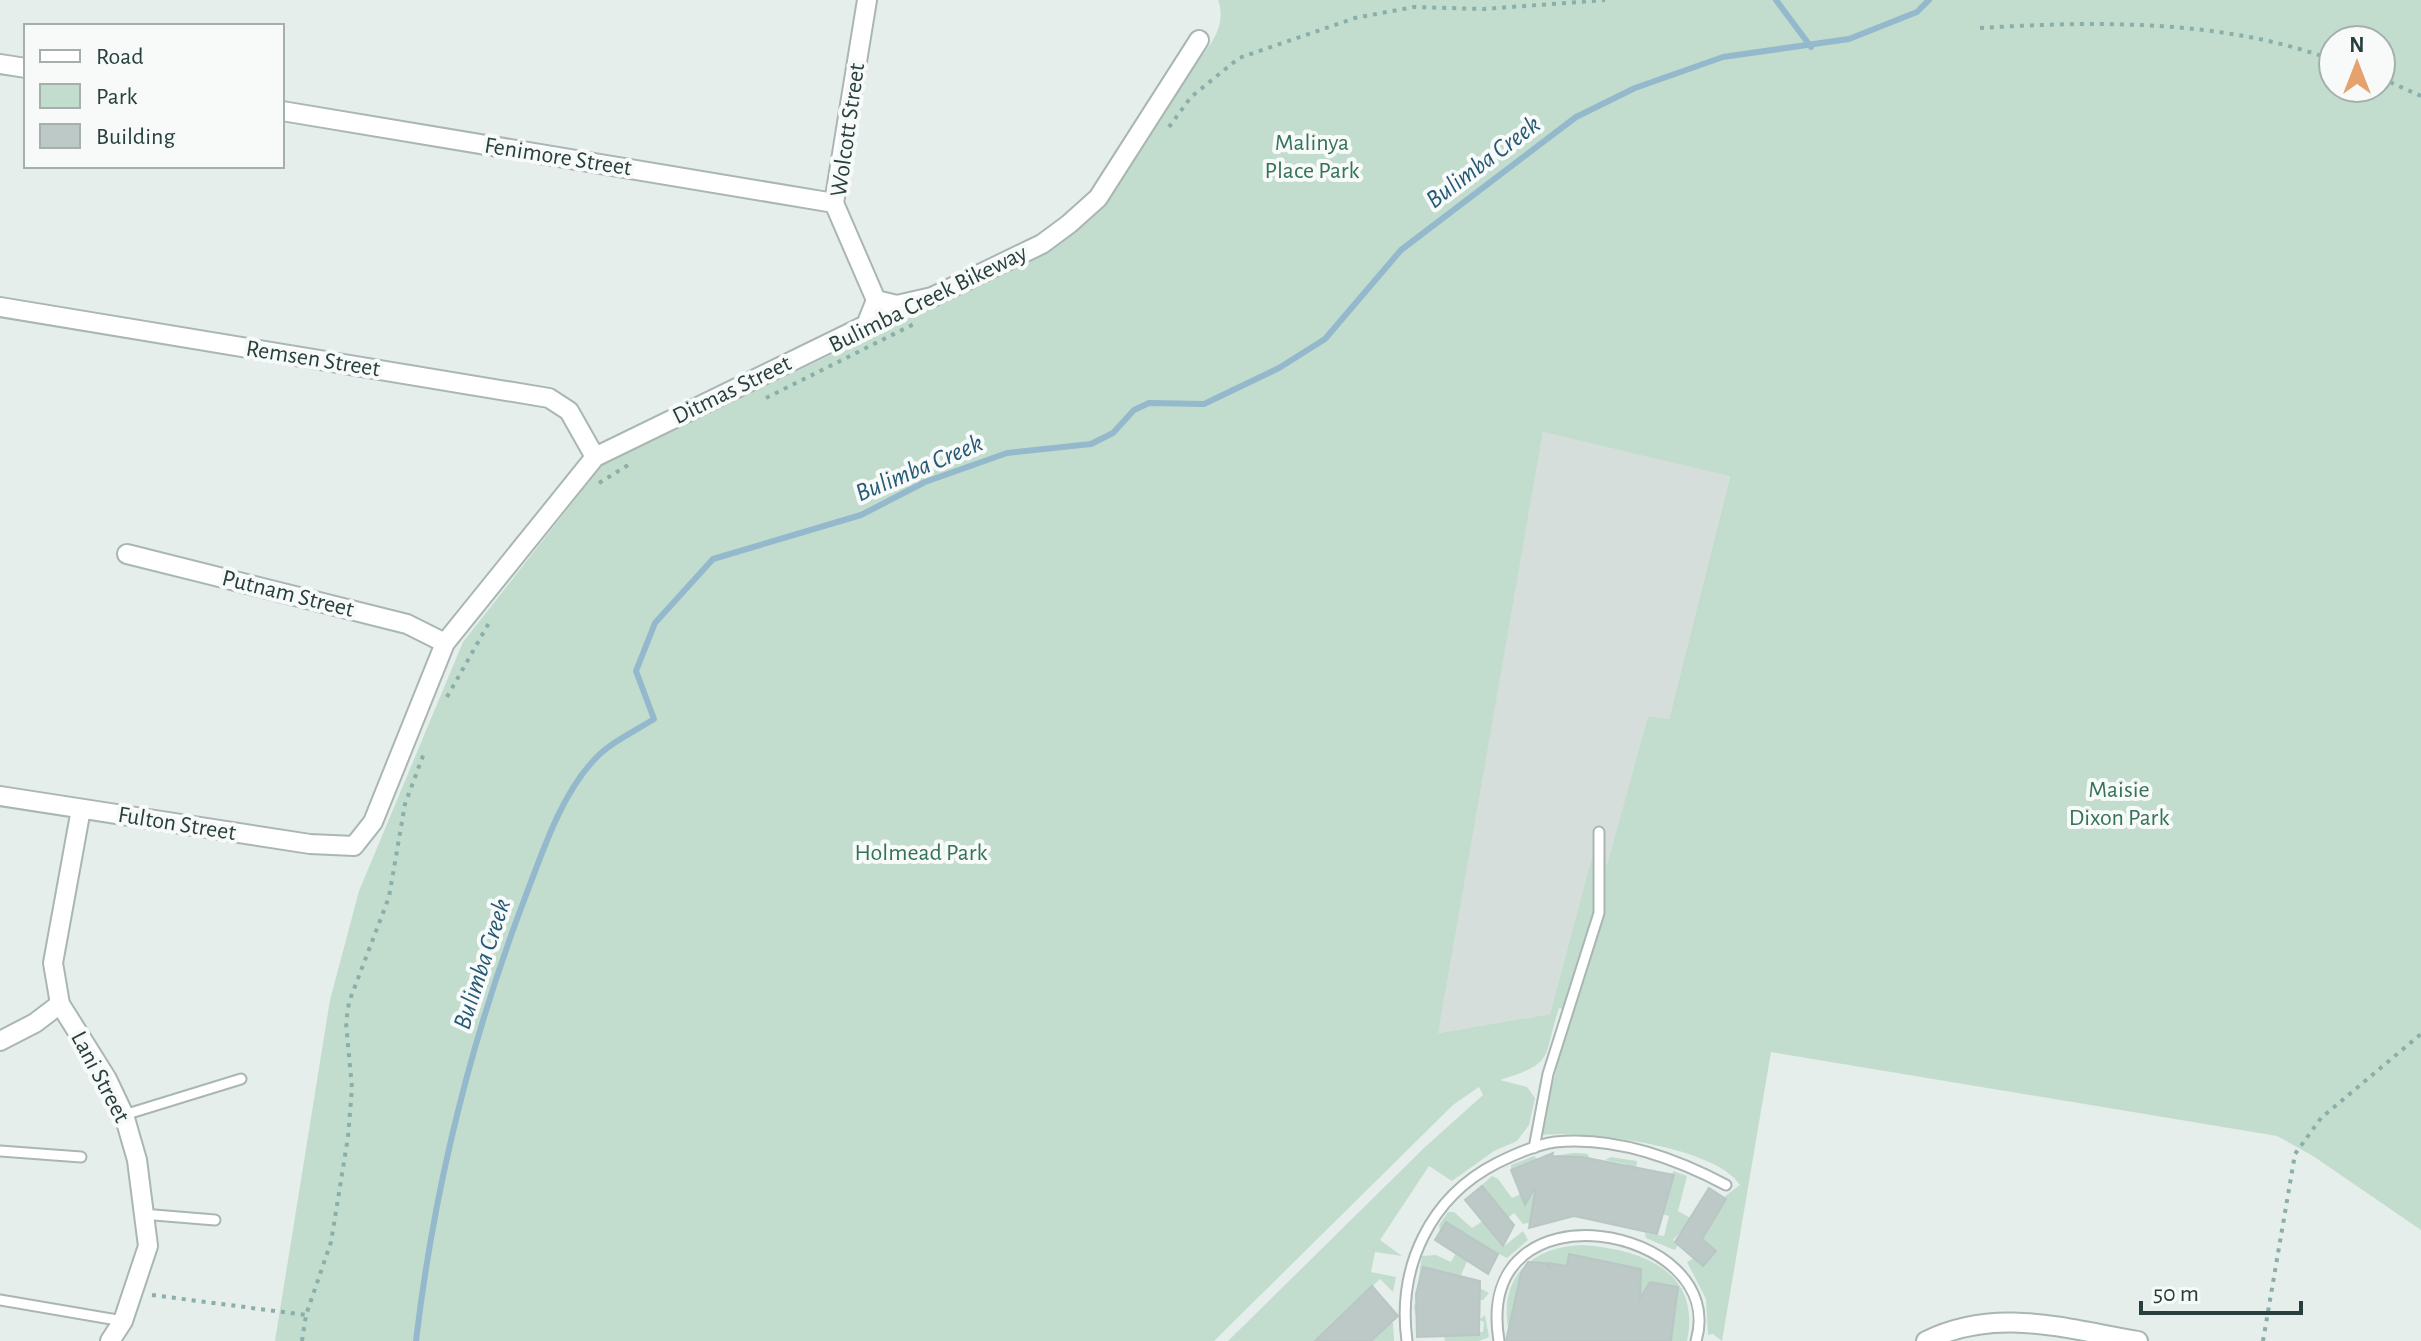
<svg xmlns="http://www.w3.org/2000/svg" width="2421" height="1341" font-family="'Alegreya Sans',sans-serif">
<rect width="100%" height="100%" fill="#e6eeec"/>
<path fill="#d5dedb" d="M1543,432L1730,475L1669,719L1648,716L1607,866L1591,860L1550,1014L1437,1033Z"/>
<path fill="#c2ddce" fill-rule="evenodd" d="M1218,0H2421V1230L2313,1156L2277,1136L1771,1052L1722,1341L1713,1334L1708,1335L1706,1299L1687,1262L1694,1258L1703,1266L1686,1226L1673,1240L1678,1245L1675,1250L1672,1249L1646,1238L1645,1233L1664,1236L1669,1216L1625,1205L1523,1224L1514,1213L1491,1232L1503,1247L1523,1231L1528,1240L1507,1258L1476,1242L1460,1277L1489,1293L1483,1300L1457,1299V1331L1483,1332L1484,1322L1479,1320L1485,1315L1489,1337L1479,1341H1445L1442,1328L1447,1314H1415L1414,1305L1448,1288L1451,1274L1423,1267L1417,1289L1422,1256L1436,1255L1451,1262L1459,1247L1471,1237L1447,1222L1440,1232L1439,1225L1448,1212H1454L1472,1228L1501,1209L1482,1186L1465,1200L1492,1176L1498,1179L1512,1198L1527,1191L1529,1194L1543,1189L1532,1162L1511,1170V1165L1534,1156L1541,1162C1559,1155 1568,1151 1588,1154L1590,1161L1622,1193L1626,1164L1605,1160L1611,1157L1637,1161L1634,1189L1665,1204L1673,1171L1687,1176L1678,1211L1708,1228L1726,1199L1724,1197L1740,1185C1715,1146 1587,1131 1543,1135V1123L1571,1011L1559,1008C1542,1059 1557,1062 1500,1080L1527,1087L1535,1098L1529,1125L1517,1141L1494,1151L1452,1181L1429,1166L1380,1240L1402,1256L1375,1252L1371,1272L1396,1277L1393,1292L1380,1279L1347,1310L1393,1323L1394,1341H1228L1425,1147L1483,1095L1479,1087L1453,1105L1214,1341H275L330,1000L359,891L463,642L602,465L1049,250L1104,204L1197,61C1212,45 1227,23 1218,0ZM2333,40H2381V88H2333ZM1543,432L1730,476L1669,719L1648,716L1607,865L1591,860L1550,1014L1438,1033Z
M1582,1245C1640,1249 1702,1270 1687,1341H1511C1495,1285 1524,1247 1582,1245Z"/>
<g fill="none" stroke-linecap="round" stroke-linejoin="round">
<path stroke="#94b9cd" stroke-width="6" d="M1776,0L1811,47
M416,1341C434,1188 471,1039 526,895C543,851 561,795 594,760C609,743 635,731 654,719L636,671L655,623L713,559L861,515L925,482L1007,453L1091,444L1113,433L1134,410L1149,403L1204,404L1279,368L1325,339L1401,250L1576,117L1635,88L1723,57L1849,39L1917,12L1929,0"/>
</g>
<path fill="#bcc9c6" stroke="#b9c7c4" stroke-width="2" d="M1553,1153L1552,1156L1582,1157L1674,1175L1657,1234L1574,1216L1529,1228L1536,1186L1525,1205L1511,1170Z
M1482,1186L1514,1225L1503,1246L1465,1200Z
M1709,1188L1726,1199L1702,1239L1716,1251L1703,1266L1675,1242Z
M1446,1222L1498,1254L1488,1274L1435,1240Z
M1569,1254L1641,1269L1640,1298L1650,1282L1678,1287L1671,1341H1506L1521,1273L1528,1262L1545,1263L1551,1270L1548,1263L1567,1266Z
M1423,1267L1480,1281L1479,1335L1417,1337L1416,1294Z
M1372,1286L1398,1316L1371,1341H1315Z"/>
<g fill="none" stroke-linecap="round" stroke-linejoin="round">
<g stroke="#a9b6b4" stroke-width="13">
<path id="service" d="M124,1115L241,1079
M1534,1148L1548,1074L1599,913V832
M0,1151L81,1157
M142,1214L215,1220
M0,1300L123,1321
M1407,1341C1397,1267 1430,1197 1497,1163C1515,1154 1535,1145 1555,1142C1614,1136 1675,1158 1726,1185
M1499,1341C1472,1177 1730,1226 1696,1341"/>
</g>
<g stroke="#a9b6b4" stroke-width="22">
<path id="minor" d="M867,0L834,203L876,300
M0,64L26,68
M282,111L834,203
M0,307L549,398L569,411L595,457
M127,554L407,624L445,643
M0,796L310,844L354,846L373,822L445,643L595,457L866,325L876,300L897,305L932,297L1042,244L1069,224L1098,198L1199,40
M81,809L53,963L60,1004L107,1079L124,1115L137,1160L148,1246L123,1321L110,1341
M0,1041L35,1023L60,1004
M1926,1341C1996,1306 2065,1329 2138,1341"/>
</g>
<path stroke="#8aafaa" stroke-width="4" stroke-dasharray="4 6" stroke-linecap="butt" d="M1980,28C2095,21 2223,19 2333,60
M2381,78L2421,96
M1169,127L1191,97L1239,58L1355,18L1414,7L1484,9L1605,0
M766,398L916,323
M599,483L633,462
M447,697L490,621
M152,1295L306,1315
M302,1341L306,1315L331,1242L348,1137L352,1088L346,1023L349,1002L389,897L405,804L424,753
M2263,1341L2295,1154L2321,1118L2421,1034"/>
<use href="#service" stroke="#fff" stroke-width="9"/>
<use href="#minor" stroke="#fff" stroke-width="18"/>
</g>
<g text-anchor="middle" dominant-baseline="central" stroke-width="8" stroke-linejoin="round" paint-order="stroke">
<g font-size="24" fill="#273f3d" stroke="#f7faf9">
<text transform="translate(848 130) rotate(-82)">Wolcott Street</text>
<text transform="translate(558 157) rotate(9)">Fenimore Street</text>
<text transform="translate(928 299) rotate(-26)">Bulimba Creek Bikeway</text>
<text transform="translate(313 359) rotate(9)">Remsen Street</text>
<text transform="translate(732 390) rotate(-26)">Ditmas Street</text>
<text transform="translate(288 594) rotate(14)">Putnam Street</text>
<text transform="translate(177 824) rotate(9)">Fulton Street</text>
<text transform="translate(100 1077) rotate(62)">Lani Street</text>
</g>
<g font-size="24" fill="#347358" stroke="#f7faf9">
<text x="1312" y="143">Malinya<tspan x="1312" dy="28">Place Park</tspan></text>
<text x="2119" y="790">Maisie<tspan x="2119" dy="28">Dixon Park</tspan></text>
<text x="921" y="853">Holmead Park</text>
</g>
<g font-size="26" font-style="italic" fill="#255976" stroke="#f7faf9">
<text transform="translate(1483 162) rotate(-37)">Bulimba Creek</text>
<text transform="translate(919 468) rotate(-23)">Bulimba Creek</text>
<text transform="translate(482 964) rotate(-72)">Bulimba Creek</text>
</g>
</g>
<rect x="24" y="24" width="260" height="144" fill="#f7faf9" stroke="#a4afae" stroke-width="2"/>
<rect x="40" y="50" width="40" height="12" fill="#ffffff" stroke="#a4afae" stroke-width="2"/>
<text x="96" y="64" font-size="24" fill="#273f3d">Road</text>
<rect x="40" y="84" width="40" height="24" fill="#c2ddce" stroke="#a4afae" stroke-width="2"/>
<text x="96" y="104" font-size="24" fill="#273f3d">Park</text>
<rect x="40" y="124" width="40" height="24" fill="#bcc9c6" stroke="#a4afae" stroke-width="2"/>
<text x="96" y="144" font-size="24" fill="#273f3d">Building</text>
<g transform="translate(2357 64)"><circle r="38" fill="#f7faf9" stroke="#a4afae" stroke-width="2"/>
<path d="M0-6L14 30L0 20L-14 30Z" fill="#e6a26c"/>
<text y="-12" font-size="22" font-weight="bold" text-anchor="middle" fill="#273f3d">N</text>
</g>
<path d="M2141 1301v12h160v-12" fill="none" stroke="#273f3d" stroke-width="4"/>
<text x="2153" y="1301" font-size="24" fill="#273f3d" stroke="#f7faf9" stroke-width="6" paint-order="stroke">50 m</text>
</svg>
